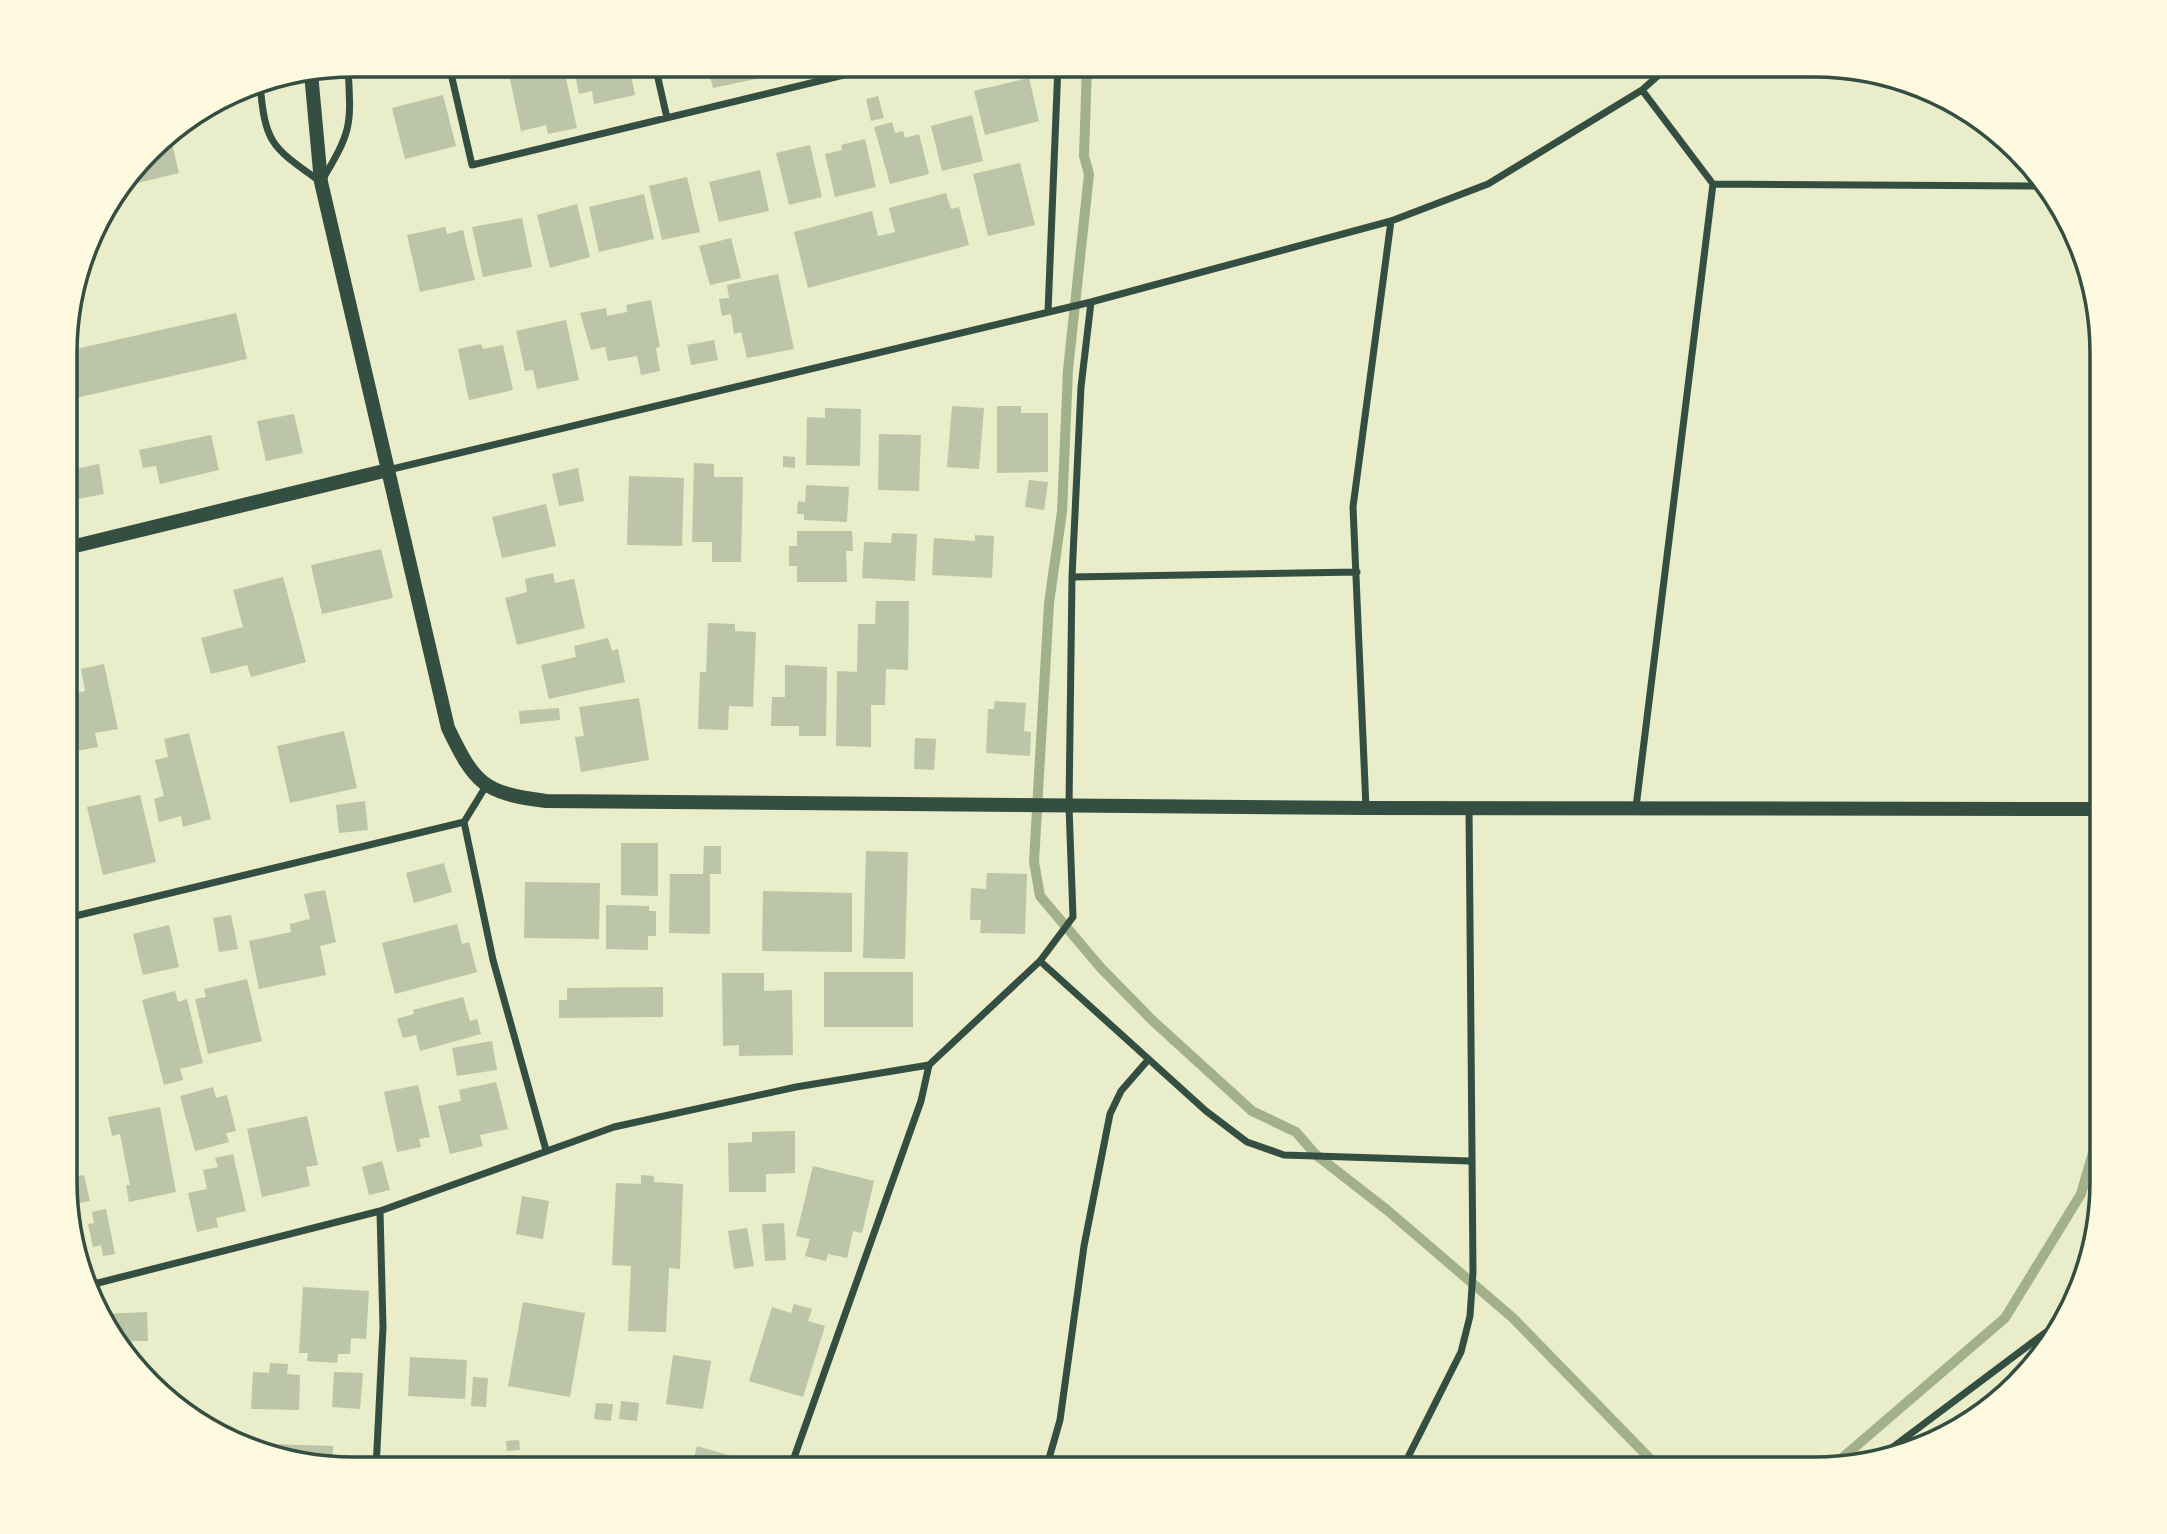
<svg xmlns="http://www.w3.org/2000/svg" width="2167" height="1534" font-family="'DejaVu Sans',sans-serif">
<rect width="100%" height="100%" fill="#e9edc9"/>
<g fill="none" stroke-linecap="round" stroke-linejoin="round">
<path stroke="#a3b18a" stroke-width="10" d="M1087,65L1084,156L1089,174L1068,370L1062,512L1049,603L1034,862L1040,896L1101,968L1153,1021L1252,1111L1296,1132L1315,1154L1387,1210L1513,1318L1660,1469
M1834,1465L2005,1318L2081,1194L2102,1122"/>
</g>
<path fill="#bcc5a7" d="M507,65H563L577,128L548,134L546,125L521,131Z
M573,65H638L640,74L631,75L635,95L594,104L592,91L579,94Z
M707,65H762L765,77L713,88Z
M1029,78L1039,121L985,135L974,91Z
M443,95L456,146L405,159L392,108Z
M878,96L884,118L871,121L866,99Z
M972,115L983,161L942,171L931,126Z
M892,122L895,133L903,131L905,138L919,134L929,174L890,184L874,127Z
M170,135L179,173L125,186L163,137Z
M865,139L876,187L835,197L825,154L842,150L841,145Z
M810,145L822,197L789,205L776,153Z
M1020,163L1035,225L988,236L973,174Z
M760,170L769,211L719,222L709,182Z
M687,177L700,232L662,240L649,186Z
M946,193L951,209L959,207L969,245L808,288L794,232L872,211L878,236L895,232L889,208Z
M644,194L654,239L599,252L589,207Z
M577,204L590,257L550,268L537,215Z
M522,218L532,267L483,277L472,227Z
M445,227L447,234L463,230L475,280L420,292L407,235Z
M731,238L741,278L710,285L699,246Z
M778,274L794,349L747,358L741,332L734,334L731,314L722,316L719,299L729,298L727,285Z
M651,300L660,347L656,348L660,371L641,375L637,356L608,361L605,347L591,350L580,313L606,308L607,316L627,312L626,305Z
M236,313L247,359L67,400V351Z
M566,320L579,380L537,389L533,370L525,371L516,331Z
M714,340L718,360L691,365L687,345Z
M481,344L483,349L503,345L513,390L469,400L458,349Z
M952,406L984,408L979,469L947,467Z
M997,406H1021V413H1048V472L997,473Z
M825,408L861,409L860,466L806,465L807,417L825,418Z
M294,414L303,453L266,461L257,421Z
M879,434L921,435L919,491L878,490Z
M211,435L219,470L160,484L156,466L143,468L139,450Z
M783,456L795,457V468L783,467Z
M694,463L714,464V477H743L741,562H712V542H692Z
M99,464L104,494L67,501V471Z
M578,468L584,501L559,506L552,474Z
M629,476L684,478L682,546L627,545Z
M1029,480L1048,482L1044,510L1025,507Z
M806,485L849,487L847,522L804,520V514H797L798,501L805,502Z
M546,504L556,546L502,558L492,517Z
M797,531H852L853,551H846L847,582H797V566H789V546H797Z
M892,533L917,534L915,581L862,578L864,542L891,543Z
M975,535L994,536L992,578L932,575L934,538L975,541Z
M381,549L393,598L322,614L311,565Z
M553,573L555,583L574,579L585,628L517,645L505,598L527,592L525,579Z
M283,577L306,662L251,677L247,665L211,674L201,638L243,627L233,590Z
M876,601H909L908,670L886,669L885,705H871V747L836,746L837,671L857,672L858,624H875Z
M708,623L735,624V631L756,632L753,707L729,706L728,730L698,729L700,672H706Z
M608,638L612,651L618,649L625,682L549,699L541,665L576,657L574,646Z
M104,664L118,729L95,733L98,747L71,752L67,743V695L85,691L81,669Z
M785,665L827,667L826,736H799V726H771L772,697H785Z
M639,698L649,760L581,772L575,737L584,736L579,707Z
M995,701L1026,703L1024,731L1031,732L1030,756L986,753L988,709H994Z
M559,708L560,720L520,724L519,711Z
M344,731L357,788L290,803L277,746Z
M189,733L211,819L183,827L181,816L159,822L154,799L164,796L155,760L168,757L164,739Z
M915,738L936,739L934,770L914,769Z
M140,795L156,862L103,875L87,807Z
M365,801L368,830L339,833L336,805Z
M621,843H658V896L621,895Z
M704,846H721V874H710V934L669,933L670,874H703Z
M866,851L908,852L905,959L863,958Z
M444,863L452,892L414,903L406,873Z
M987,873L1027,874L1025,934L980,933L981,920H970L971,888L986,889Z
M525,882L600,883L599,939L524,938Z
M325,890L336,942L320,946L326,975L259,989L249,941L291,932L290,924L310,919L304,894Z
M763,891L852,893V952L762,951Z
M606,905L649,906V911H656V936H648V950L606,949Z
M231,915L238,949L219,952L213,918Z
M457,924L462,944L469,942L477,972L395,994L382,943Z
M169,925L179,967L143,975L133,934Z
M824,972H913V1027H824Z
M722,973H764V991L792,990L793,1055L739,1056V1045L723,1046Z
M247,979L262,1041L208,1054L195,999L206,997L204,989Z
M663,987V1017L559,1018V1000H567V988Z
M175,991L178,1002L187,999L203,1063L180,1069L183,1080L164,1085L142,1000Z
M463,997L470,1021L477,1019L481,1034L420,1051L416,1035L403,1038L397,1019L414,1014L413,1010Z
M492,1041L497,1070L457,1076L452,1048Z
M496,1082L508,1129L480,1135L483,1146L450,1154L438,1106L461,1101L459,1090Z
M418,1085L430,1137L419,1139L421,1147L397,1152L384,1092Z
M213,1087L216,1098L227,1095L236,1131L226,1133L229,1142L195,1151L180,1096Z
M160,1107L176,1192L129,1202L126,1185H130L120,1134L112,1136L108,1117Z
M307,1116L318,1165L306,1167L310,1186L262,1197L247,1129Z
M795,1131V1173L766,1174V1192H729L728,1143L752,1142V1132Z
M233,1154L246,1211L216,1218L218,1227L197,1232L188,1193L207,1189L203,1170L218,1167L215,1158Z
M382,1161L390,1190L369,1195L362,1167Z
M813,1166L874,1181L862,1233L853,1231L847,1258L828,1254L826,1261L805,1256L810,1239L796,1236Z
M84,1175L90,1201L73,1204L75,1214L67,1215V1178Z
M641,1175L654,1176V1182L683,1184L680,1269L669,1268L666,1332L628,1331L631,1266L612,1265L616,1183L641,1184Z
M522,1196L549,1201L543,1239L516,1234Z
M106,1209L115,1254L103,1256L101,1245L93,1247L88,1224L94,1223L92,1212Z
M784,1223L786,1260L765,1261L762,1224Z
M747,1228L754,1266L734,1269L728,1231Z
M303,1287L369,1291L366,1339L351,1338L350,1354H338L337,1363L307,1361L308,1353H299Z
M523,1302L585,1313L570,1397L508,1386Z
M794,1304L812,1309L808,1321L825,1326L803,1397L749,1381L772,1307L791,1313Z
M147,1312L148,1341H132L133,1356H130L104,1325L103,1314Z
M673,1355L711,1361L703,1409L666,1404Z
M410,1357L467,1360L465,1399L408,1396Z
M270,1363L288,1364L287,1374L300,1375L299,1410L251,1409L253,1372L269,1373Z
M334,1372L363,1373L360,1409L332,1407Z
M473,1377L488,1378L486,1407L471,1406Z
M621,1401L639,1403L637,1421L619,1419Z
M596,1403L613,1404L611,1421L594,1419Z
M519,1440L520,1450L507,1451L506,1441Z
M272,1444L333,1446V1468L272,1456Z
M697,1446L756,1463L755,1469H691Z
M507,1455L518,1456L517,1466H506Z"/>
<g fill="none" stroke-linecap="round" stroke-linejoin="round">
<path stroke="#344e41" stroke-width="7" d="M449,65L472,165L885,65
M655,65L667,118
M260,83C265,145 272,147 321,182C353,129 351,126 348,66
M1713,184L2040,186
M1048,312L1058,65
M388,470L1091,302L1391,221L1488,184L1642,90L1670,65
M1072,577L1357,572
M486,786L464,822L493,960L546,1150
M1636,807L1713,184L1642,90
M1366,808L1353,507L1391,221
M67,918L464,822
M1040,961L1206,1111L1247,1142L1284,1155L1470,1161
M90,1285L380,1211L614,1127L796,1087L929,1065L1040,961L1073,917L1069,806L1072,577L1081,387L1091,302
M2048,1346L2049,1330
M1885,1453L2049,1330L2090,1258
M376,1469L383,1327L380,1211
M790,1469L921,1101L929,1065
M1046,1469L1060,1420L1084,1246L1110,1114L1121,1091L1148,1060
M1402,1469L1461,1352L1470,1316L1473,1272L1469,807"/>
<path stroke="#344e41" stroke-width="14" d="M311,73L321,182L448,728C475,784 483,793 546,801L1366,808L2102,809
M67,548L388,470"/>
</g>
<path d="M0 0H2167V1534H0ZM353 77H1814A276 276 0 0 1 2090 353V1181A276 276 0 0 1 1814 1457H353A276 276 0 0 1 77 1181V353A276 276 0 0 1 353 77Z" fill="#fefae0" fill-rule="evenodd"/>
<path fill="none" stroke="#344e41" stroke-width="3.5" d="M353 77H1814A276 276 0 0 1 2090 353V1181A276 276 0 0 1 1814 1457H353A276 276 0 0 1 77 1181V353A276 276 0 0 1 353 77Z"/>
</svg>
